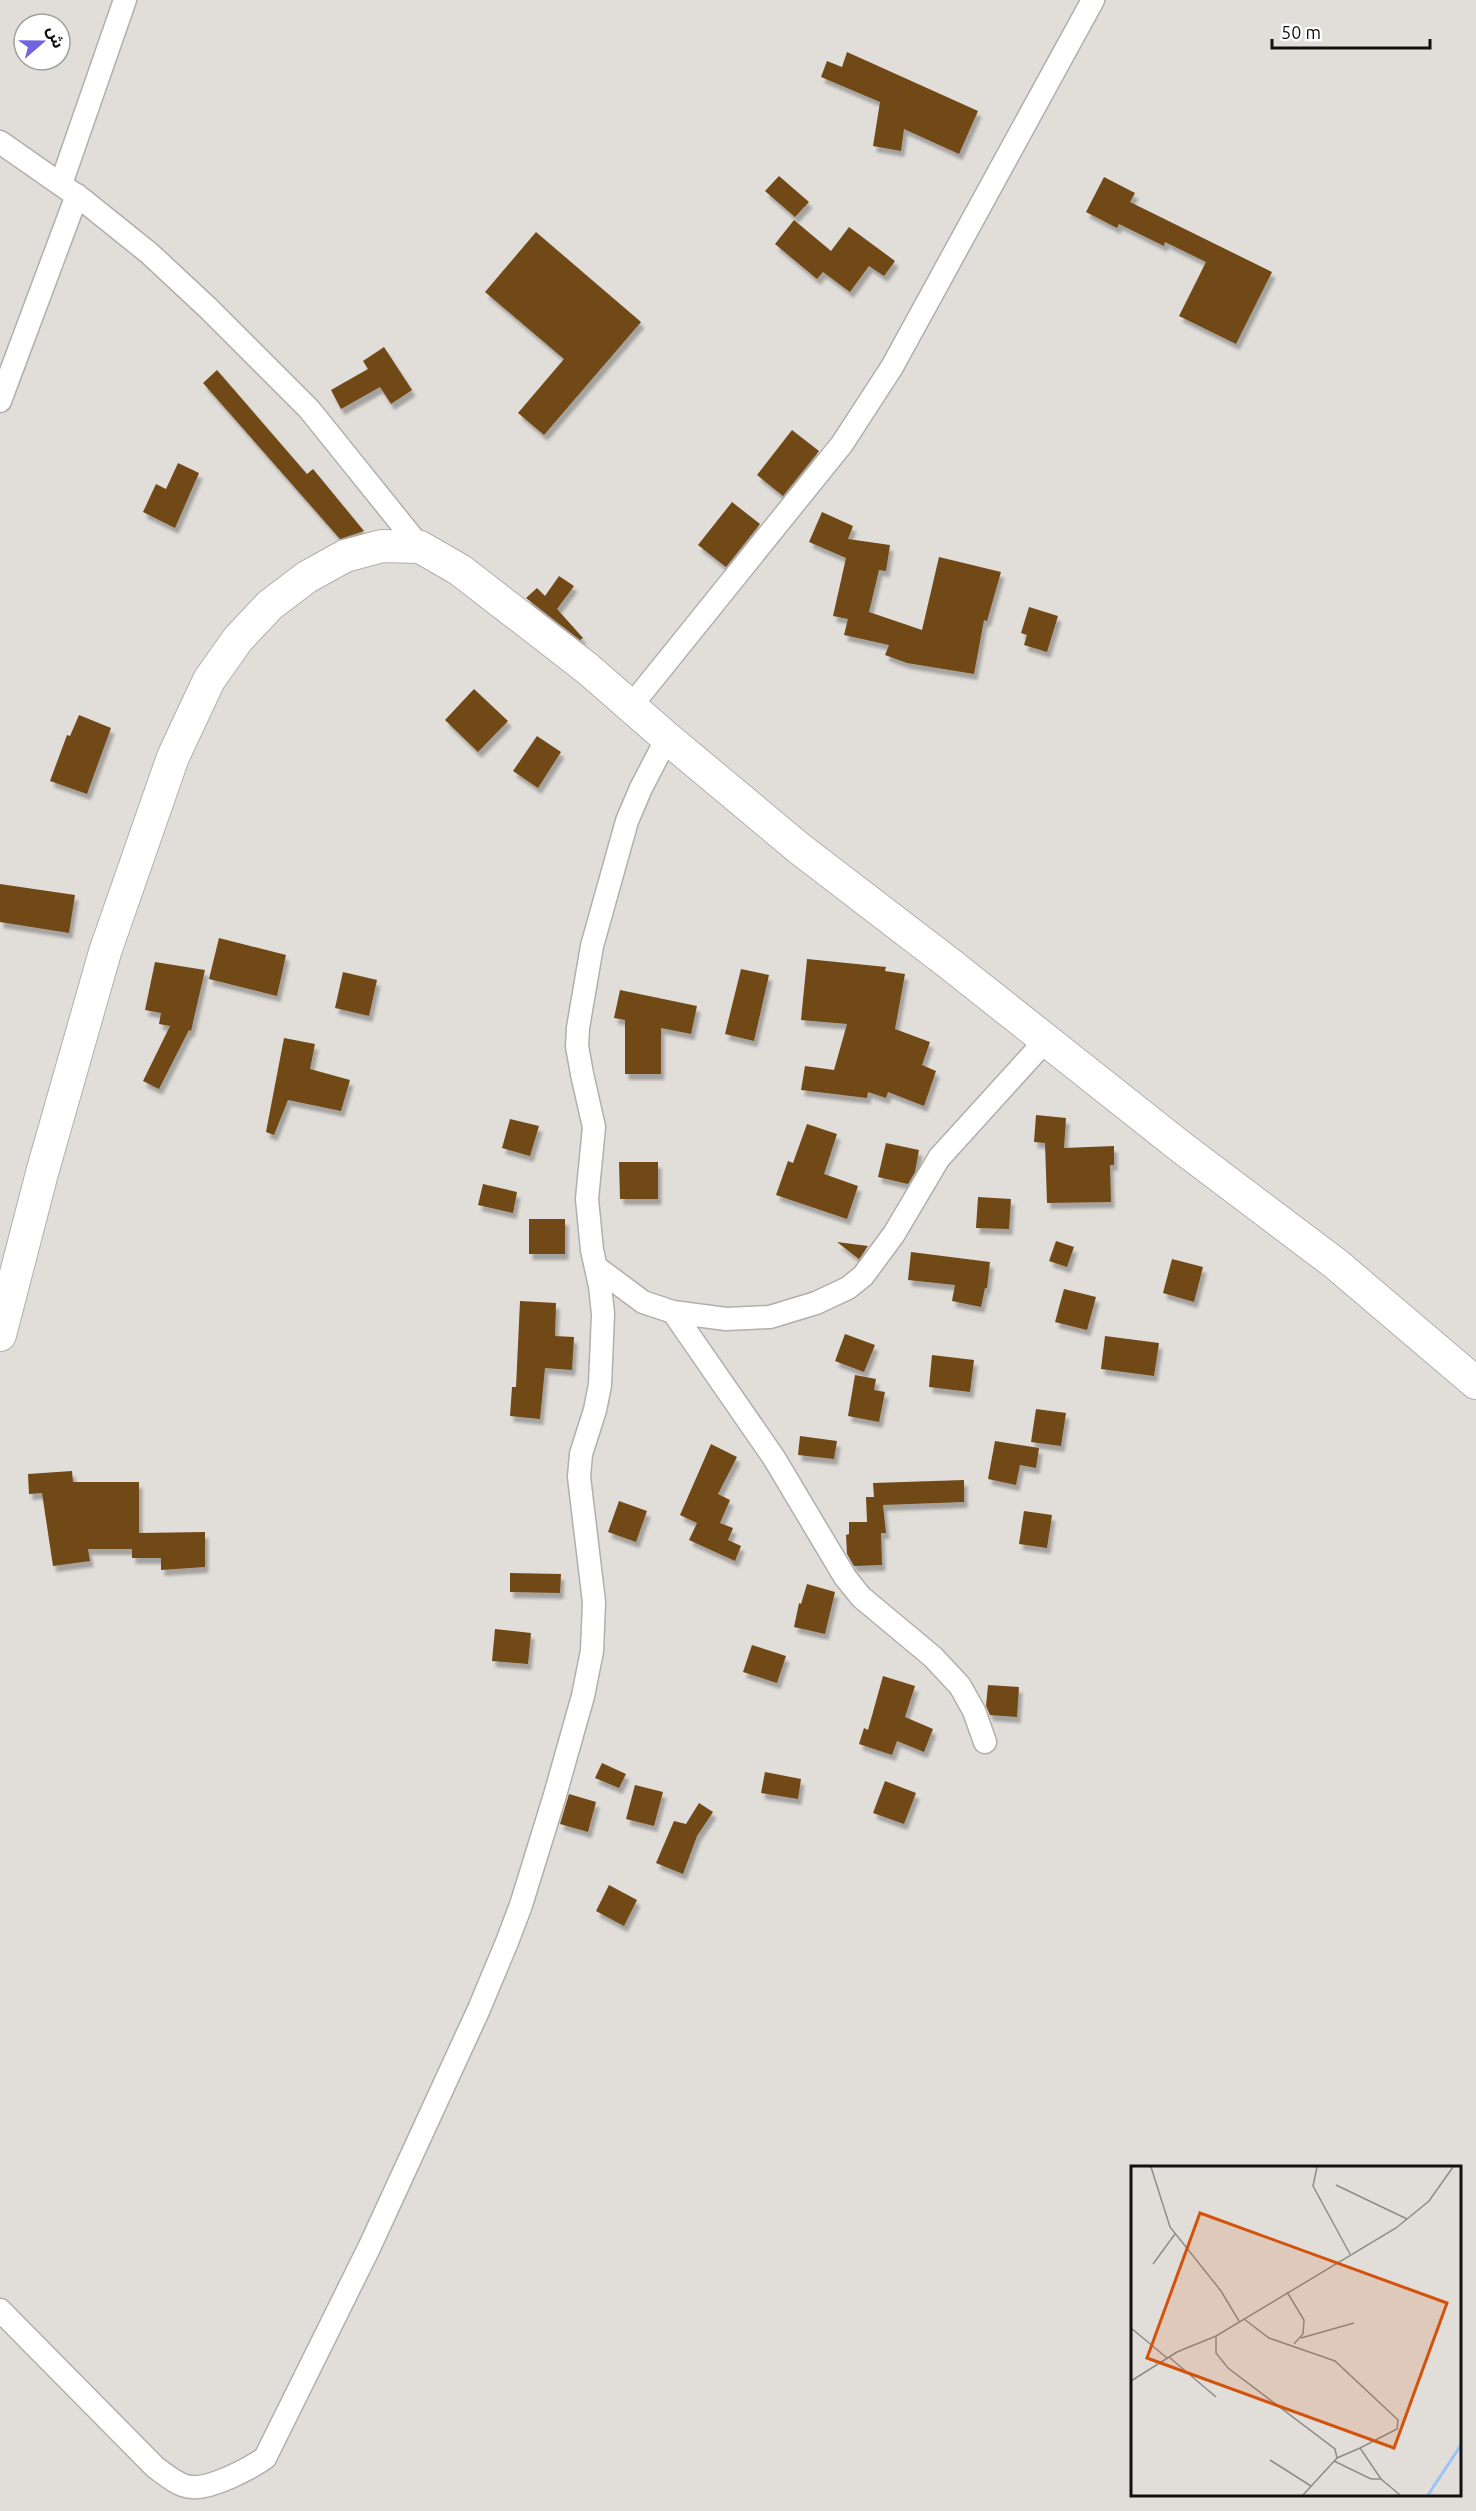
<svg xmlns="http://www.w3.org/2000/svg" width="1476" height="2511" font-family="Ubuntu,'Noto Sans Arabic',sans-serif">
<defs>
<filter id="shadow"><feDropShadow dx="3.5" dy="6" stdDeviation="1.5" flood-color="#0004"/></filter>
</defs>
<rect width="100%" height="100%" fill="#e1deda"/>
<path fill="#704916" filter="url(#shadow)" d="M847,52L978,111L959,154L904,129L901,151L873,146L880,102L821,77L827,61L842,67Z
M779,176L809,202L795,217L765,191Z
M1104,177L1135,193L1130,202L1272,272L1236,344L1179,316L1206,262L1165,242L1164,246L1119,224L1117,228L1086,212Z
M794,220L831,251L849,227L895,261L884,276L869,266L850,292L823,272L817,279L775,244Z
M536,232L641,322L544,435L518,413L564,359L485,292Z
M384,347L412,390L391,404L380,387L341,409L331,390L368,369L363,361Z
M217,370L307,474L313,469L364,531L340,539L203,383Z
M792,430L819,451L783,496L757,475Z
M178,463L199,473L175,528L143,512L156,484L166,489Z
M732,502L760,524L726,567L698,545Z
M822,512L853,526L848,539L890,545L886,571L879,570L869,612L922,630L939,557L1001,572L987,621L984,620L974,674L907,663L885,655L889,645L844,635L848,619L833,616L846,558L809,542Z
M559,576L574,586L557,609L583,638L580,640L526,598L537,588L545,596Z
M1029,607L1058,616L1047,652L1024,645L1027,635L1021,633Z
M474,689L508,721L478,752L445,720Z
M79,715L111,728L87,794L50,781L67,735L70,736Z
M537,736L561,752L538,788L513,771Z
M0,884L75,895L69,933L0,922Z
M219,938L286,955L277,996L209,979Z
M807,959L886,967L885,971L905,974L895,1029L930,1042L922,1065L936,1071L924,1106L888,1092L886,1098L868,1092L867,1098L801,1090L805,1066L834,1070L847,1024L801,1020Z
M155,962L205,970L191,1031L189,1030L159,1089L143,1081L170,1026L159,1024L161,1013L145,1010Z
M741,969L769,975L754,1041L725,1034Z
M343,972L377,980L369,1016L335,1008Z
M620,990L697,1006L691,1034L661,1028V1074H625V1020L614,1018Z
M284,1038L315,1044L310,1069L350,1080L341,1111L288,1100L274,1135L266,1132Z
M1036,1115L1066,1118L1064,1148L1114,1146V1165H1110L1111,1202L1047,1203L1045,1143L1034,1142Z
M510,1119L539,1126L530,1156L502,1148Z
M807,1124L837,1134L824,1174L858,1186L847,1219L776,1195L788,1161L793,1163Z
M886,1143L919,1150L915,1172L908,1184L878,1177Z
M619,1162H658V1199H620Z
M483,1184L517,1192L513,1213L478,1205Z
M978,1197L1011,1199L1009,1229L976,1228Z
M529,1219H565V1254H529Z
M1056,1241L1074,1247L1067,1267L1049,1261Z
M837,1242L868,1246L859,1259Z
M911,1252L990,1262L987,1288H985L981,1307L952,1301L955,1285L908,1280Z
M1172,1259L1203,1267L1194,1302L1163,1293Z
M1064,1289L1096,1297L1087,1330L1055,1322Z
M520,1301L556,1303L555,1336L574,1337L572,1370L545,1368L540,1419L510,1416L512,1387H516Z
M845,1334L875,1345L864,1372L835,1361Z
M1105,1336L1159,1343L1154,1376L1101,1369Z
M932,1355L974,1360L970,1392L929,1387Z
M855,1375L876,1379L874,1390L885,1392L879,1422L848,1416Z
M1036,1409L1066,1413L1061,1446L1031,1442Z
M800,1436L837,1441L834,1459L798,1455Z
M995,1441L1039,1448L1036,1468L1020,1465L1016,1485L988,1479Z
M711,1444L737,1457L718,1494L730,1500L720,1523L733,1528L728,1540L741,1546L735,1561L689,1540L697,1523L680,1515Z
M72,1471L73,1482H139V1533L205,1532V1567L161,1570V1558H132V1549H88L90,1561L53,1566L42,1493L29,1494L28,1474Z
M964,1480V1502L883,1505L886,1533H881L882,1565L854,1566L847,1554L846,1535L849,1534V1522H867L866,1497H874L873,1483Z
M619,1501L647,1511L636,1542L608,1532Z
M1024,1511L1052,1515L1047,1548L1019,1544Z
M510,1573L561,1574L560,1593L510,1592Z
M807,1584L835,1592L825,1634L794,1627L799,1603L801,1604Z
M495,1629L531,1633L528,1664L492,1661Z
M752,1645L786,1656L777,1683L743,1672Z
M883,1676L915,1686L905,1717L933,1729L924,1752L897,1741L892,1755L859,1744L864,1728L868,1730Z
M988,1685L1019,1687L1017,1717L990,1715L986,1706Z
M602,1763L626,1774L619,1788L595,1778Z
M765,1772L801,1779L798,1799L761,1793Z
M885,1781L916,1793L904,1824L873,1813Z
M635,1785L663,1792L654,1826L626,1819Z
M569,1794L596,1802L588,1832L560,1824Z
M699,1803L713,1812L697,1836L683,1874L656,1863L674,1821L686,1824Z
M609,1885L637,1900L624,1926L596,1911Z"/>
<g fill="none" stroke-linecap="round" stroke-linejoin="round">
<g stroke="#b2aeab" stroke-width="25">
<path id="street" d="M0,142L83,200L149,253L208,308L309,409L420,547
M61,184L125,0
M0,401L77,195
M631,706L842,444L892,367L1093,0
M596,1267L643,1302L673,1312L726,1319L770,1317L816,1303L848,1288L863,1276L894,1234L939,1158L1046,1040
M673,1312L774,1458L845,1577L861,1597L933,1657L960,1686L974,1711L985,1742
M0,2310L155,2467C165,2474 179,2487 192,2487C211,2489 249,2469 265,2458L369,2248L479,2009L507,1942L521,1905L555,1795L583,1696L592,1651L594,1602L579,1477L581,1454L595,1410L600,1385L603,1314L600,1286L592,1250L587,1199L594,1127L582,1074L577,1046L578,1028L592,946L627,821L641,788L667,738"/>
</g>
<g stroke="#b2aeab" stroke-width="34">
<path id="secondary" d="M0,1335L42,1173L105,952L173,757L209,680L238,639L270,605L307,577L345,556L382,546L420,547L460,570L588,669L667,738L800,849L950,964L1181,1147L1336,1264L1476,1383"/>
</g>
<use href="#street" stroke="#fff" stroke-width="22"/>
<use href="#secondary" stroke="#fff" stroke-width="32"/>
</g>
<g transform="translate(1131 2166)">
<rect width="330" height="330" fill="#e1deda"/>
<path fill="none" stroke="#99c4f5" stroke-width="3" d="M297,329L330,279"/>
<path fill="none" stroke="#8e8c89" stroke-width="1.5" d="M20,1L39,61L90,125L108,155M186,1L182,20L219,88M205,19L276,53M22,98L44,68M156,126L173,154L172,168L163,178M113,153L138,172L204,195L267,254L266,263L229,282M0,162L36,192M170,172L223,157M38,191L85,231M0,215L46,186L85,170M206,292L229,282L250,313L269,329M139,294L180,320M203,295L240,313H250M172,329L206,292L204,283L97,202L85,187V170L265,62L298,35L322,1"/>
<path fill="#d3520c" fill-opacity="0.15" stroke="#d3520c" stroke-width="3" d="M69,47L316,137L263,282L16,192Z"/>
<rect width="330" height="330" fill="none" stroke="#121110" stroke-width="3"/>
</g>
<g transform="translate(42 42) rotate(70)"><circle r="28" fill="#ffffff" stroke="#a0a09f" stroke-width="1.5"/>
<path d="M0-4.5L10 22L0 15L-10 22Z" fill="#7065df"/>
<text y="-9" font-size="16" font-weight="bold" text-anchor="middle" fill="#121110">ش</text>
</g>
<path d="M1272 39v9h158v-9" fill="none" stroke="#121110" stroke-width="3"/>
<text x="1281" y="39" font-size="18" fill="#121110" stroke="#ffffff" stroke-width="4.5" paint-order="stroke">50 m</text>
</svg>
